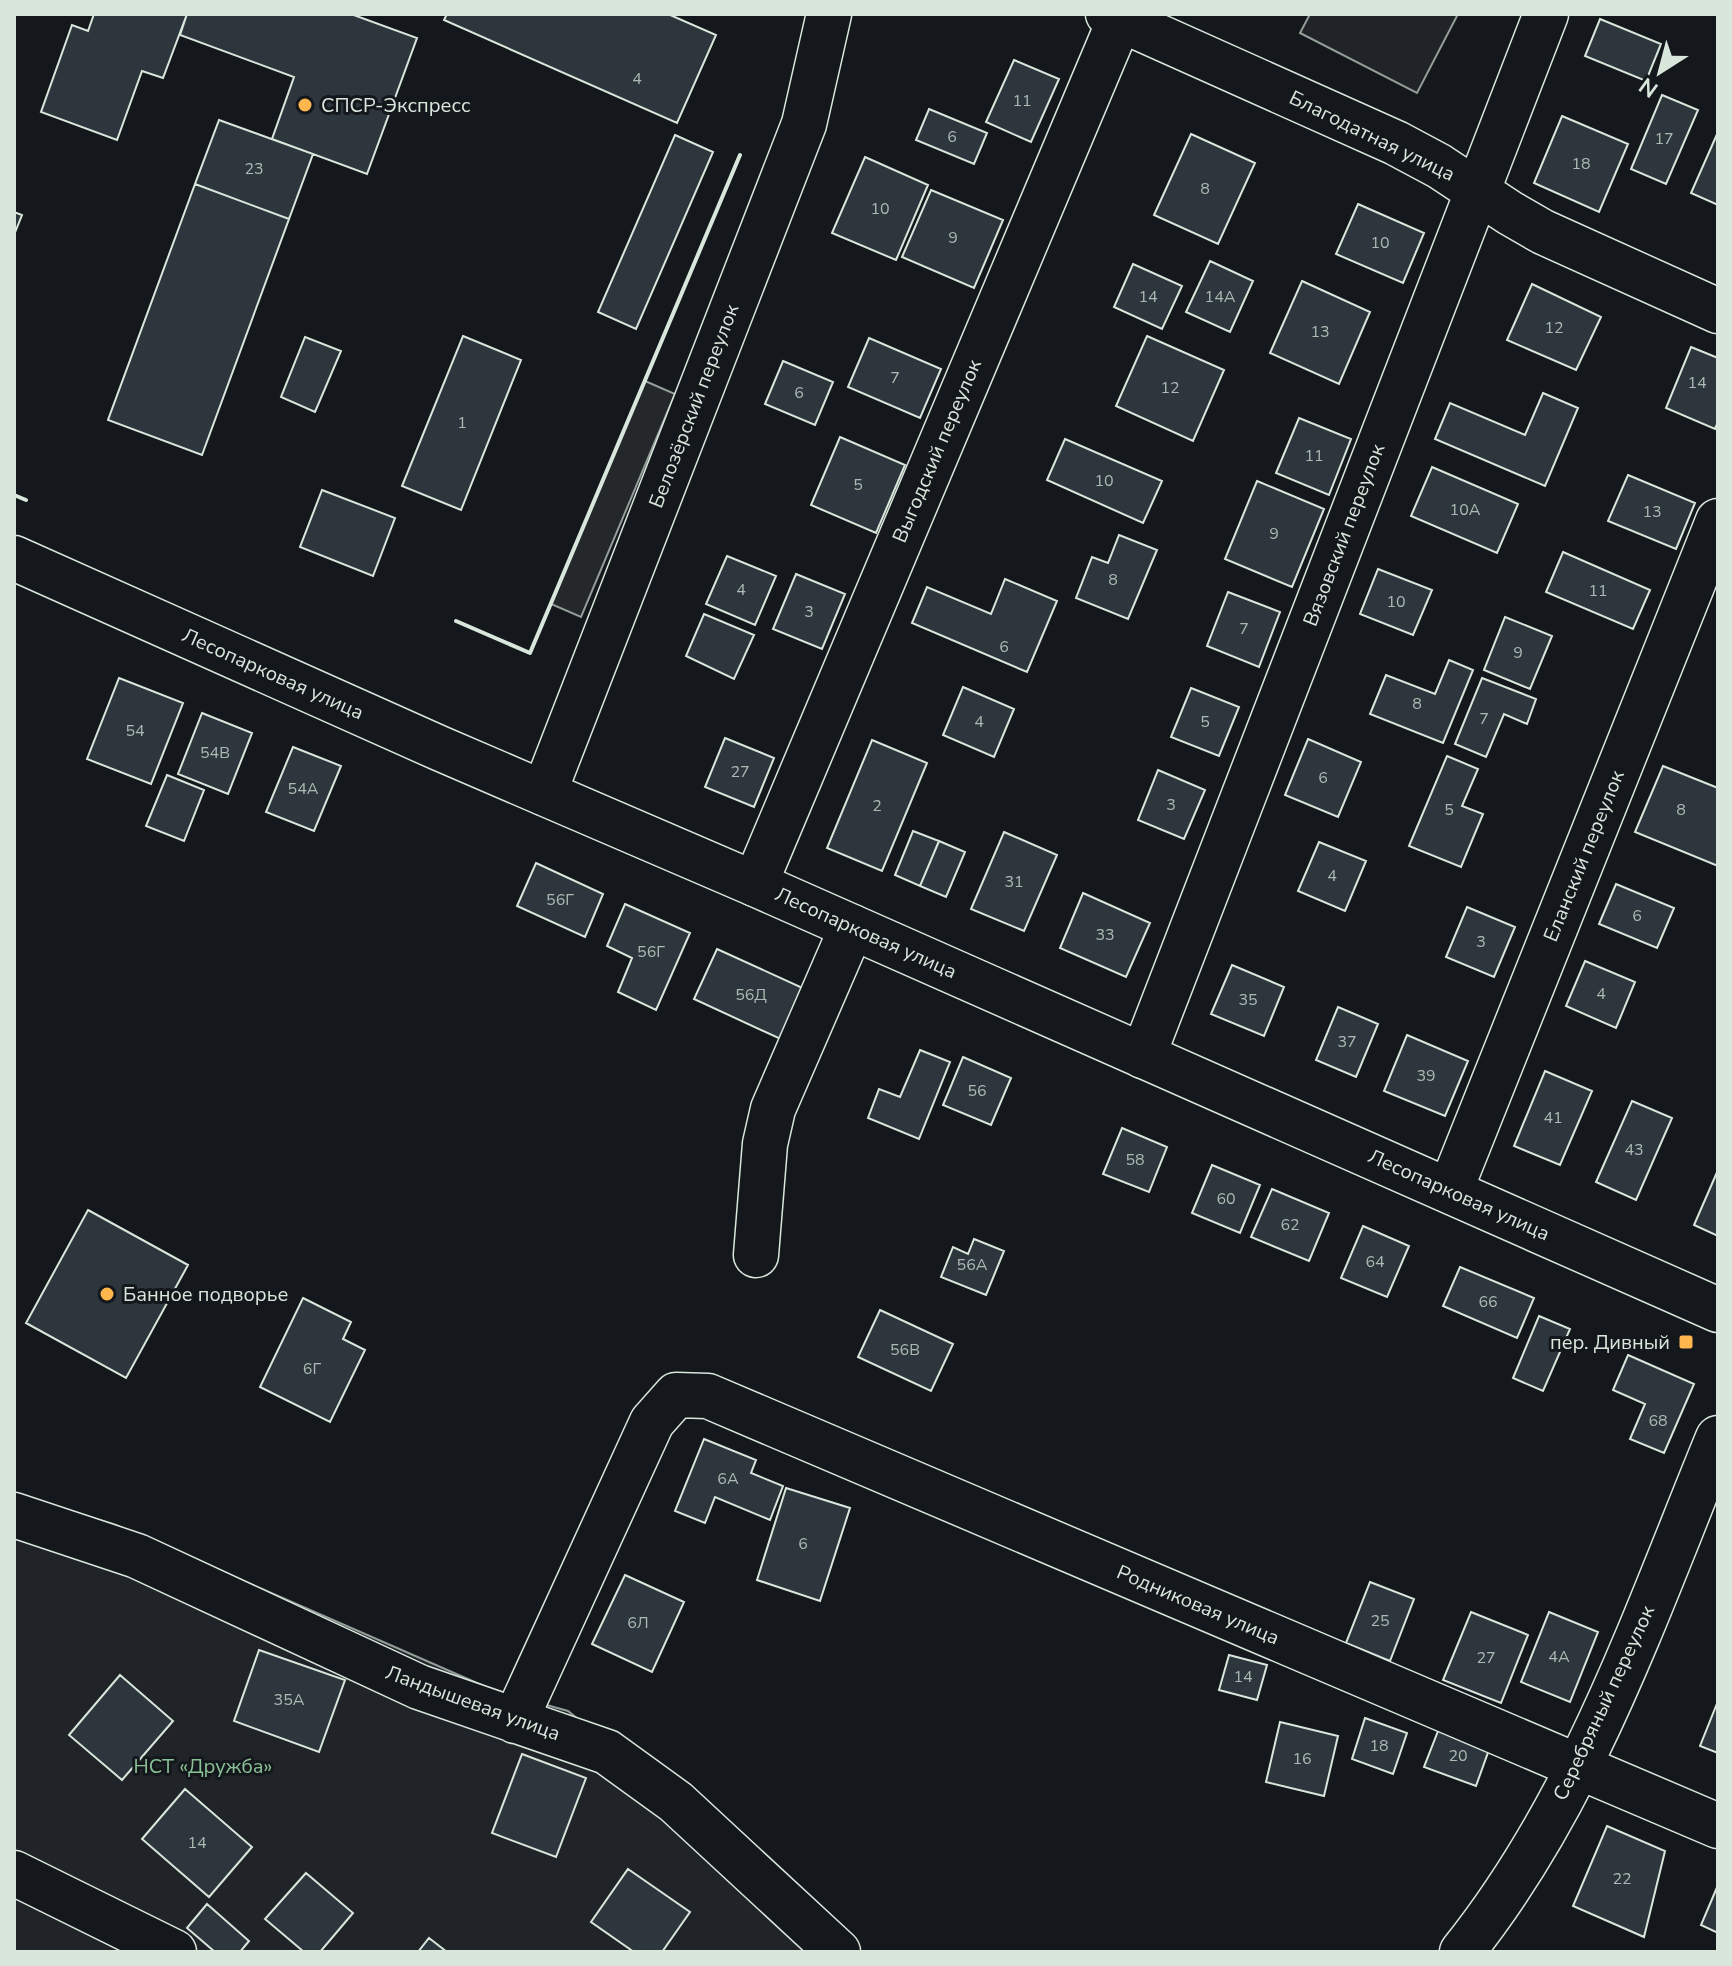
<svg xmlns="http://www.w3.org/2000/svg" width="1732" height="1966" font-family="'Nunito Sans',sans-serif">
<rect width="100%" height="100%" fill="#14181c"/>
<path fill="#202428" stroke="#939e99" stroke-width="2" d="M1310,14H1458L1417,93L1300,33Z
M14,1493L116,1525L493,1690L568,1711L861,1952H14Z"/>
<path fill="#24282b" stroke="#939e99" stroke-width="2" d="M645,381L675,394L581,617L551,604Z"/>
<path fill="#2c363c" stroke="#d8e6dc" stroke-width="2" d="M94,14H187L163,78L142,71L117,140L41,112L72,25L88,31Z
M187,14H351L417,38L367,174L272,139L294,77L180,35Z
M447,14H668L716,35L677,123L444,20Z
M1600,19L1661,44L1646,81L1585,56Z
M1014,60L1059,79L1031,142L986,122Z
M1662,95L1698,110L1666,184L1631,169Z
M929,109L987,133L974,164L916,140Z
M1562,116L1628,144L1599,212L1534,183Z
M219,120L313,154L289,219L195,184Z
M1718,132V205L1691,193Z
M1191,134L1255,163L1218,244L1154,215Z
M675,135L713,152L636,329L598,312Z
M865,157L928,185L896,260L832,233Z
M195,184L289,219L202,455L108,420Z
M931,190L1003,220L974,288L902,257Z
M1358,204L1424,233L1403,283L1336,254Z
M14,212L22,215L14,235Z
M1210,261L1253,281L1230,332L1186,312Z
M1133,264L1182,286L1162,329L1114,307Z
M1302,281L1370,312L1339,384L1270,353Z
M1532,284L1601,317L1576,370L1507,340Z
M463,336L521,360L461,510L402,486Z
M1147,336L1224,370L1193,441L1116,406Z
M305,337L341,351L315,412L281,397Z
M869,338L941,369L920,418L848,387Z
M1691,347L1718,358V422L1715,429L1666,408Z
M783,361L833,382L815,425L765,404Z
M1543,393L1578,408L1545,486L1435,439L1450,403L1525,435Z
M1299,418L1351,439L1329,495L1276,473Z
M840,437L905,465L876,533L811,505Z
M1065,439L1162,481L1143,523L1047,480Z
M1432,467L1518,504L1497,553L1411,516Z
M1628,475L1695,503L1676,549L1608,521Z
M1257,481L1324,509L1292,587L1225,559Z
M322,490L395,518L373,576L300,547Z
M1119,535L1157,550L1128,619L1076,598L1092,557L1108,563Z
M1563,552L1650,590L1633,629L1546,592Z
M727,556L776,576L755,625L706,604Z
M1378,569L1432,590L1413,635L1360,614Z
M796,574L845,594L822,649L773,629Z
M1005,579L1057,601L1027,672L912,623L927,587L991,614Z
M1228,592L1280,612L1259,667L1207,646Z
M704,614L754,635L734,679L686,656Z
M1505,617L1552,636L1530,689L1484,670Z
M1449,660L1473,670L1443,743L1370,714L1386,675L1435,694Z
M119,678L183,703L151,784L87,759Z
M1482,678L1536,699L1527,724L1504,714L1486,757L1455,744Z
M963,687L1014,709L994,757L943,735Z
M1191,688L1239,707L1219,756L1171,737Z
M202,713L252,733L228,794L178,774Z
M725,738L774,758L754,807L705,787Z
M1308,739L1361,762L1338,817L1285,795Z
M872,740L927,763L882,871L827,848Z
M293,747L341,766L314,831L266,812Z
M1447,756L1478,769L1462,806L1483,814L1461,867L1409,846Z
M1663,766L1718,788V866L1635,832Z
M1158,770L1205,790L1184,839L1138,820Z
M167,775L204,790L184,841L146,826Z
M913,831L939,841L920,886L895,875Z
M1004,832L1057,855L1024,931L971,909Z
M939,841L965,852L946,897L920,886Z
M1319,842L1366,861L1345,911L1298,891Z
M536,863L603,894L585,937L517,906Z
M1616,884L1674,908L1657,948L1599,924Z
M1083,893L1150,923L1126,977L1060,948Z
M625,904L690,933L656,1010L618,992L632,958L607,946Z
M1467,907L1515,927L1494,977L1446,957Z
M717,949L807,990L785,1041L694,999Z
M1585,961L1635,982L1616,1028L1566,1006Z
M1232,965L1284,987L1264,1036L1211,1014Z
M1338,1007L1378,1024L1356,1077L1316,1060Z
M1407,1035L1468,1061L1445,1116L1384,1091Z
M920,1050L950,1062L919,1139L868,1118L879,1089L900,1097Z
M963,1057L1011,1078L991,1125L943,1105Z
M1545,1071L1592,1091L1560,1165L1514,1146Z
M1632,1101L1672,1118L1636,1200L1596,1182Z
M1122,1128L1167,1147L1149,1192L1103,1174Z
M1212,1165L1260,1185L1240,1233L1192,1213Z
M1718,1170V1236L1694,1225Z
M1272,1189L1329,1213L1309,1261L1251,1237Z
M88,1210L188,1265L126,1378L26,1323Z
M1363,1226L1409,1246L1387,1297L1341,1278Z
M974,1239L1004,1251L986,1295L941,1277L953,1247L968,1254Z
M1460,1267L1534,1298L1517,1338L1443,1306Z
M303,1298L351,1322L343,1339L365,1350L330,1422L260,1387Z
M880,1310L953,1344L931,1391L858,1357Z
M1539,1316L1570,1329L1543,1391L1513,1378Z
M1628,1355L1694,1384L1664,1453L1630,1439L1645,1404L1613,1390Z
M704,1439L756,1460L751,1473L783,1486L770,1520L715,1497L705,1523L675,1511Z
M786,1488L850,1508L820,1601L757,1580Z
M625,1575L684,1602L652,1672L592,1644Z
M1370,1582L1414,1599L1390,1661L1346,1643Z
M1471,1612L1528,1635L1501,1703L1443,1680Z
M1549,1612L1598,1632L1570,1702L1521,1682Z
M259,1650L345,1680L319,1752L234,1721Z
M1229,1655L1267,1665L1257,1700L1219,1690Z
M120,1675L173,1721L122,1780L69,1735Z
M1718,1701V1753L1700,1746Z
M1365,1718L1407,1733L1393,1774L1352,1759Z
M1280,1722L1338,1736L1324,1796L1266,1782Z
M1440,1726L1491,1744L1476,1786L1424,1767Z
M522,1754L586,1778L556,1857L492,1833Z
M185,1789L252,1847L209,1897L142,1839Z
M1607,1826L1665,1851L1644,1937L1573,1906Z
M628,1869L690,1912L662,1952H634L591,1922Z
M306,1873L353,1913L320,1952H304L265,1919Z
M1718,1885V1933L1701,1925Z
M207,1904L249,1941L240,1952H215L187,1928Z
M429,1938L447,1952H418Z"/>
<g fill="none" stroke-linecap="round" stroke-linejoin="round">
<g stroke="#d8e6dc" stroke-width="47">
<path id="minor" d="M1108,14L1396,143L1439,166L1510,213L1543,232L1718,311
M544,793L804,124L829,14
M755,884L1120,19
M1143,1056L1546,14
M1450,1191L1718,521
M756,1255L765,1144L773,1109L852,927
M14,1515L137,1556L419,1687L607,1752L676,1802L838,1952
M515,1721L652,1422L676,1395L708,1396L1718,1826
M14,1873L174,1952
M1462,1952C1583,1801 1645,1615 1718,1438"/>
</g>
<g stroke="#d8e6dc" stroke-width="47">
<path id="major" d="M14,558L439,748L755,884L1718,1310"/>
</g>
<use href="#minor" stroke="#14181c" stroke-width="44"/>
<use href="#major" stroke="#14181c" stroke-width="44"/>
<path stroke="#d8e6dc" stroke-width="4" d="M14,495L26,500
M456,621L530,653L740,155"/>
</g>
<g fill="#ffb74d" stroke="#14181c" stroke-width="3">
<circle cx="305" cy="105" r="8"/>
<circle cx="107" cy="1294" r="8"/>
<rect x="1678" y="1334" width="16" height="16" rx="4"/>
</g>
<g text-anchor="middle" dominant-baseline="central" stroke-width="6" stroke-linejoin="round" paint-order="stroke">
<g font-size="16" fill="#adbab4">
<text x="637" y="79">4</text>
<text x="1022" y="101">11</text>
<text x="952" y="137">6</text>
<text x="1664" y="139">17</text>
<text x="1581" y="164">18</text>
<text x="254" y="169">23</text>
<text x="1205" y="189">8</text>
<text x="880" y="209">10</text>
<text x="953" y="238">9</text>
<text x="1380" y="243">10</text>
<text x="1148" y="297">14</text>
<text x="1220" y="297">14А</text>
<text x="1554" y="328">12</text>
<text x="1320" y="332">13</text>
<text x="895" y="378">7</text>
<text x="1697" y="383">14</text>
<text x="1170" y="388">12</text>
<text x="799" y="393">6</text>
<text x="462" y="423">1</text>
<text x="1314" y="456">11</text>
<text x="1104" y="481">10</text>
<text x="858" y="485">5</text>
<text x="1465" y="510">10А</text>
<text x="1652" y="512">13</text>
<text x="1274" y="534">9</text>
<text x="1113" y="580">8</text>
<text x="741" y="590">4</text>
<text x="1598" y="591">11</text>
<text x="1396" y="602">10</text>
<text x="809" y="612">3</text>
<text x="1244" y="629">7</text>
<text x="1004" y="647">6</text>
<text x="1518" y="653">9</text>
<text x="1417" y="704">8</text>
<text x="1484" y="719">7</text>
<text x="979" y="722">4</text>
<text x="1205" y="722">5</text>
<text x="135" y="731">54</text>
<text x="215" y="753">54В</text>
<text x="740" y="772">27</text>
<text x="1323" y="778">6</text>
<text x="303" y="789">54А</text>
<text x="1171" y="805">3</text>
<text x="877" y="806">2</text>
<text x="1449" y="810">5</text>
<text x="1681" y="810">8</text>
<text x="1332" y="876">4</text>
<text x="1014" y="882">31</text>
<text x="560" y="900">56Г</text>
<text x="1637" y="916">6</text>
<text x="1105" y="935">33</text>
<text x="1481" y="942">3</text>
<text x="651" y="952">56Г</text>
<text x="1601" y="994">4</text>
<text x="751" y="995">56Д</text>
<text x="1248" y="1000">35</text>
<text x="1347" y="1042">37</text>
<text x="1426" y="1076">39</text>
<text x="977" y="1091">56</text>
<text x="1553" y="1118">41</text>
<text x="1634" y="1150">43</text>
<text x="1135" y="1160">58</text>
<text x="1226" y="1199">60</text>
<text x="1290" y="1225">62</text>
<text x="1375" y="1262">64</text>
<text x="972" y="1265">56А</text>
<text x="1488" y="1302">66</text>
<text x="905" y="1350">56В</text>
<text x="312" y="1369">6Г</text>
<text x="1658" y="1421">68</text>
<text x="728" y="1479">6А</text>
<text x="803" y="1544">6</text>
<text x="1380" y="1621">25</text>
<text x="638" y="1623">6Л</text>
<text x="1559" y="1657">4А</text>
<text x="1486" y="1658">27</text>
<text x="1243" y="1677">14</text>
<text x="289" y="1700">35А</text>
<text x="1379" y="1746">18</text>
<text x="1458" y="1756">20</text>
<text x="1302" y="1759">16</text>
<text x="197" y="1843">14</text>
<text x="1622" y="1879">22</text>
</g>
<g font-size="20" fill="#d8e6dc" stroke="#14181c" text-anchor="start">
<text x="321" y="105">СПСР-Экспресс</text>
<text x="123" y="1294">Банное подворье</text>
<text x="1670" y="1342" text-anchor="end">пер. Дивный</text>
</g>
<g font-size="20" fill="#d8e6dc" stroke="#14181c">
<text transform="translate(1372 136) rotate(26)">Благодатная улица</text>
<text transform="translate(694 406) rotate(-69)">Белозёрский переулок</text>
<text transform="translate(937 451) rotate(-67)">Выгодский переулок</text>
<text transform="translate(1344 535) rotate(-69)">Вязовский переулок</text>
<text transform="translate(273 674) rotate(24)">Лесопарковая улица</text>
<text transform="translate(1584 856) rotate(-68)">Еланский переулок</text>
<text transform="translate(866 933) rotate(24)">Лесопарковая улица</text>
<text transform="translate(1459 1195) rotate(24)">Лесопарковая улица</text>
<text transform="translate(1198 1605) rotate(23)">Родниковая улица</text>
<text transform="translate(473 1703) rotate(20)">Ландышевая улица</text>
<text transform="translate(1604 1703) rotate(-65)">Серебряный переулок</text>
</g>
<g font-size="20" fill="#8ac095" stroke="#14181c">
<text x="203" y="1766">НСТ «Дружба»</text>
</g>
</g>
<rect width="1732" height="1966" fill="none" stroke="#d8e6dc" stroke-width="32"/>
<g transform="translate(1660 72) rotate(216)" stroke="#14181c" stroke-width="6" paint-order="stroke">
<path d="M0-6L14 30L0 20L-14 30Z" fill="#d8e6dc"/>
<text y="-12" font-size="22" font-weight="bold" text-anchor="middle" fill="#d8e6dc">N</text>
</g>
</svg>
